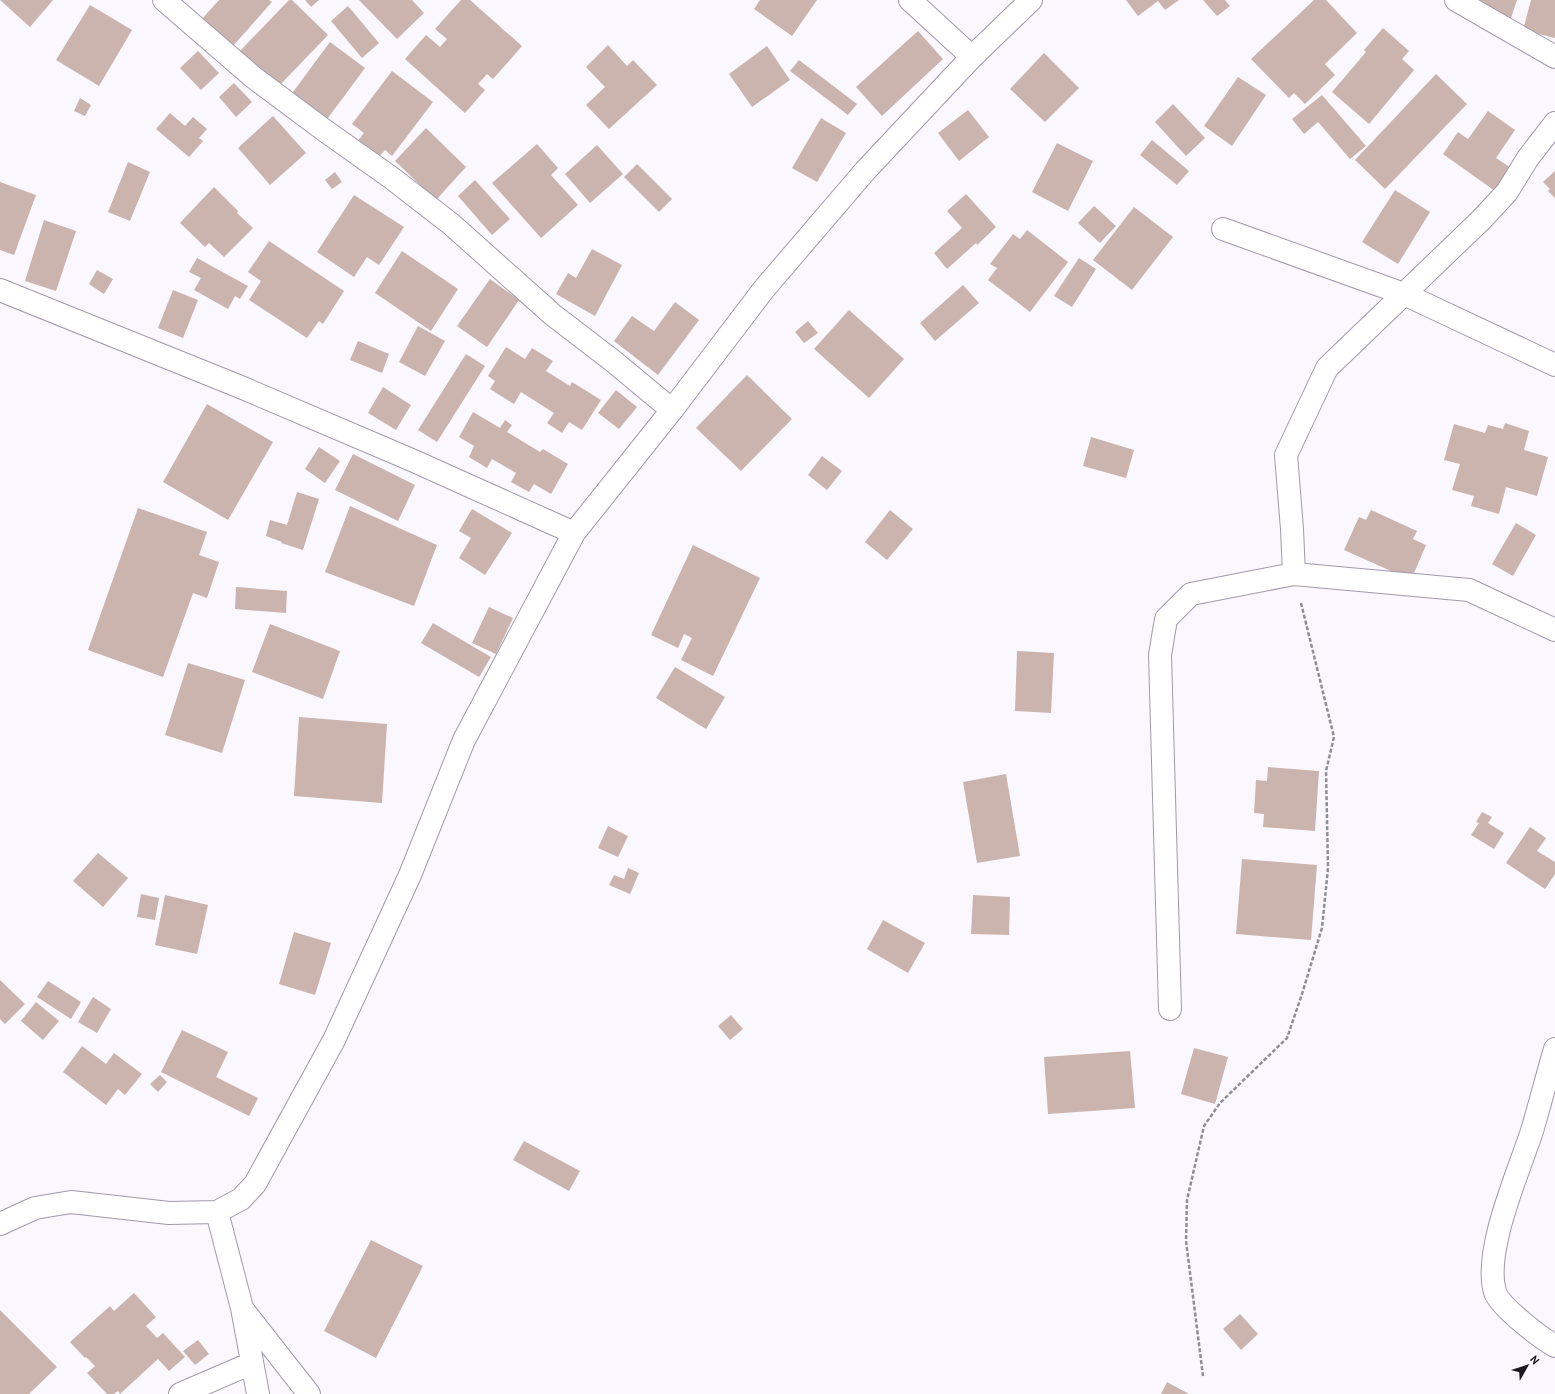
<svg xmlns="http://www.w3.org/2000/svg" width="1555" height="1394" font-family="'PT Sans',sans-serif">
<rect width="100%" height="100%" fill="#faf7ff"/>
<path fill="#cab4ad" d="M0,0H53L30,27Z
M219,0H269L272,2L232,47L201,20Z
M289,0H292L328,35L278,87L240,51Z
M305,0H319L311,7Z
M359,0H412L424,13L397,39Z
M461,0H470L522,46L493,79L487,74L478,84L485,90L465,113L405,59L426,35L440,47L447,39L435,29Z
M760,0H817L792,36L754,9Z
M1126,0H1179L1165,10L1158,1L1138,16Z
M1203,0H1225L1230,6L1217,16Z
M1314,0H1326L1357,33L1325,64L1335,75L1305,104L1294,93L1289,98L1251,59Z
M1475,0H1517L1510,21Z
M1531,0H1555V38L1523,30Z
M90,5L132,30L99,86L56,60Z
M348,6L379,43L362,58L331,21Z
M1383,28L1409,51L1402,59L1414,70L1369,124L1332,92L1366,52L1364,50Z
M918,31L943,59L882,116L856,87Z
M330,42L365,68L325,122L290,96Z
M608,45L627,66L633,60L657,85L609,129L586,105L605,87L586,67Z
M767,46L790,80L752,107L729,74Z
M198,51L219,73L201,90L180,68Z
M1044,53L1079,88L1045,122L1010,89Z
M799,60L857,104L848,115L790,71Z
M392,71L433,102L392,156L385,150L377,159L356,143L364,133L352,124Z
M1436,74L1467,104L1385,189L1355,160Z
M1238,77L1266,95L1232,146L1204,126Z
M234,83L252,102L236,117L219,97Z
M1322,95L1366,146L1350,159L1318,122L1304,134L1292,119Z
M80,98L91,105L85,116L74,111Z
M1173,104L1205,138L1186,156L1155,122Z
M968,110L989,137L959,161L938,133Z
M1488,111L1515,130L1496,158L1511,168L1495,191L1443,154L1458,132L1468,139Z
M170,113L185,126L193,117L207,129L199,138L203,141L189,157L156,129Z
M273,116L306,153L270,185L238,148Z
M821,118L846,133L817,182L792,168Z
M426,128L466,167L436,200L395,161Z
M1152,140L1189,171L1177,185L1140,155Z
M1057,143L1093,161L1068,211L1032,192Z
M537,144L558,168L551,175L578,205L541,238L492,183Z
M597,145L623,174L590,203L565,174Z
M128,162L150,172L130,221L108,212Z
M637,164L672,199L659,212L624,177Z
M1555,171V198L1548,191L1550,189L1543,182Z
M335,172L342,182L332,189L325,180Z
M475,180L510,219L492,235L458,196Z
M0,182L36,195L14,255L0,250Z
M214,187L238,211L237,213L253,228L224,257L209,243L205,247L180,223Z
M1395,190L1430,212L1398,264L1362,242Z
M966,194L996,227L977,245L976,243L947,269L934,253L962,228L947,211Z
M354,195L404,227L379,265L367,257L354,277L317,252Z
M1094,206L1116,226L1100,243L1078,223Z
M1134,207L1173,237L1132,290L1093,260Z
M44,220L76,231L56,291L25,281Z
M1027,230L1068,262L1030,312L988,280L997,268L990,264L1013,234L1020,239Z
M269,241L344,291L323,324L319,321L307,338L249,300L261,281L248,272Z
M592,249L622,265L595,316L556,294L568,273L576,278Z
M402,251L458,289L431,331L375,293Z
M197,258L248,286L240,299L235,296L228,309L194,290L201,278L189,272Z
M1079,258L1096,269L1072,307L1054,296Z
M97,270L113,279L104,294L89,284Z
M490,279L519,300L487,347L457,326Z
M963,285L979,303L935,341L920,323Z
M173,290L198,300L183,338L158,328Z
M675,302L699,320L658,375L614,341L632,316L654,331Z
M849,310L904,359L869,398L814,349Z
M808,321L818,333L804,343L795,332Z
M418,326L445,341L425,376L399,362Z
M358,341L389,354L382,373L350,360Z
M506,347L525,359L532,348L553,361L546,371L570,386L572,382L601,400L582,430L569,422L562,433L547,423L554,413L521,392L514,404L490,389L495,381L488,376Z
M466,354L485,366L437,442L418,430Z
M747,375L792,419L741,471L696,428Z
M383,387L411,405L396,430L368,413Z
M616,390L637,407L619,429L598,413Z
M207,404L273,442L228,520L163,482Z
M473,412L500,428L505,420L512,425L507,432L540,452L543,449L568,464L551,494L534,484L529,492L511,482L516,473L492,459L487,468L469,457L474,446L459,437Z
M1505,423L1529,431L1524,450L1548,457L1537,496L1506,487L1499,514L1471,506L1474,496L1452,490L1460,464L1444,460L1454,424L1485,433L1488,425L1503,429Z
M1091,437L1134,450L1126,478L1083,466Z
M319,447L340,461L325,483L305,469Z
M353,454L415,485L398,521L335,490Z
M822,456L842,471L827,490L808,475Z
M297,492L319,499L303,550L281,543L282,542L266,536L270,520L287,525Z
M350,506L437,545L414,606L325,572Z
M138,508L207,532L199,555L219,562L207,598L193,593L163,677L88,650Z
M472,509L512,533L485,575L459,558L471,538L459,531Z
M890,510L913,529L887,560L865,542Z
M1371,510L1417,531L1413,539L1426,545L1411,580L1344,550L1359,517L1366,520Z
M1516,523L1536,535L1513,576L1492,564Z
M693,545L760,578L713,676L681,660L692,638L684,634L678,648L651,635Z
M236,587L287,591L286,613L235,609Z
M489,607L513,618L496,654L472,643Z
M433,623L491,657L479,677L421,643Z
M270,624L340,651L323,699L252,672Z
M1017,651L1054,653L1051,713L1015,711Z
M188,663L245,680L222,753L165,735Z
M675,667L725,697L706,729L656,698Z
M299,717L387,724L382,803L294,796Z
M1268,767L1319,771L1315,831L1263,827L1264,814L1254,813L1256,780L1267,781Z
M1006,774L1020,856L977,863L963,782Z
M1482,812L1492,817L1488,823L1504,833L1494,849L1471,835L1479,823L1476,822Z
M608,826L628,836L618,857L598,848Z
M1530,827L1546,838L1537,851L1555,862V874L1545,889L1506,863Z
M98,853L128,878L103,907L73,881Z
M1242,859L1317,865L1311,940L1236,934Z
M628,868L639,873L630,894L609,885L614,875L624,879Z
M141,894L159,898L155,920L137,917Z
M165,895L208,905L197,954L155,945Z
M973,895L1010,897L1009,935L971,934Z
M883,920L925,943L908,973L867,949Z
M294,932L331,943L315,995L279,984Z
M0,980L25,1004L5,1024L0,1019Z
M48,981L81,1002L71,1019L37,997Z
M93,997L111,1009L97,1033L78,1022Z
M36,1002L59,1021L43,1040L21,1021Z
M731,1015L743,1029L730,1040L718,1026Z
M182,1030L228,1052L216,1077L258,1098L249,1116L161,1072Z
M82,1046L106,1064L114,1053L142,1074L125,1095L118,1089L106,1105L63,1072Z
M1194,1048L1228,1057L1215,1104L1181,1094Z
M1130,1051L1135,1108L1048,1114L1044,1057Z
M160,1075L167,1082L158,1092L150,1084Z
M524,1141L580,1171L569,1191L513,1160Z
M371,1240L423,1266L376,1358L324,1331Z
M134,1293L156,1317L146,1326L157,1338L163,1333L185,1357L169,1371L158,1359L120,1394L118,1391L114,1394H107L87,1373L95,1366L86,1357L85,1358L70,1342L110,1306L114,1311Z
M0,1310L57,1367L29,1394H0Z
M1240,1314L1258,1334L1241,1350L1223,1329Z
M198,1340L209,1354L195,1365L183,1351Z
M1167,1382L1189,1394H1161Z"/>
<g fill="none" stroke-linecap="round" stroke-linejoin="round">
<g stroke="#a099ab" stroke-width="24">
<path id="minor" d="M164,0L253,77L324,130L393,179L451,224L553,315L613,361L672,410
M910,0L972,57
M1223,229L1404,294L1555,365
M0,290L243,388L414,461L574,533
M1294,574L1292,529L1286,455L1327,368L1482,219L1507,192L1528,158L1555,123
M1170,1009L1160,655L1166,619L1191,594L1294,574L1469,590L1555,630
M1555,1049C1547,1076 1540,1104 1532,1131C1519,1171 1483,1251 1495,1292C1500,1307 1541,1338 1555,1346
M217,1212L242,1308L258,1394
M0,1224L35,1208L71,1202L169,1213L217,1212L241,1199L255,1184L334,1040L410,875L464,740L574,533L672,410L764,289L865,171L972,57L1031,0
M244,1311L309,1394
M180,1394L252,1363"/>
</g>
<g stroke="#a099ab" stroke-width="24">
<path id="tertiary" d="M1456,0L1555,57"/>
</g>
<path stroke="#908d95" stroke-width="2.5" stroke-dasharray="4 2" stroke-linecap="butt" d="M1203,1376L1186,1241L1187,1200L1204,1126L1220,1103L1287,1038L1302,994L1322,928L1328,868L1326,771L1334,737L1301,603"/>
<use href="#minor" stroke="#fff" stroke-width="22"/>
<use href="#tertiary" stroke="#fff" stroke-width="22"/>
</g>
<g transform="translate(1527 1366) rotate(51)" stroke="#faf7ff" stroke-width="3" paint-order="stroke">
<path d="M0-3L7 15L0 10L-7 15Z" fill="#1b181f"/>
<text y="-6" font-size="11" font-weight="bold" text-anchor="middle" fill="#1b181f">N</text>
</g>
</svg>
